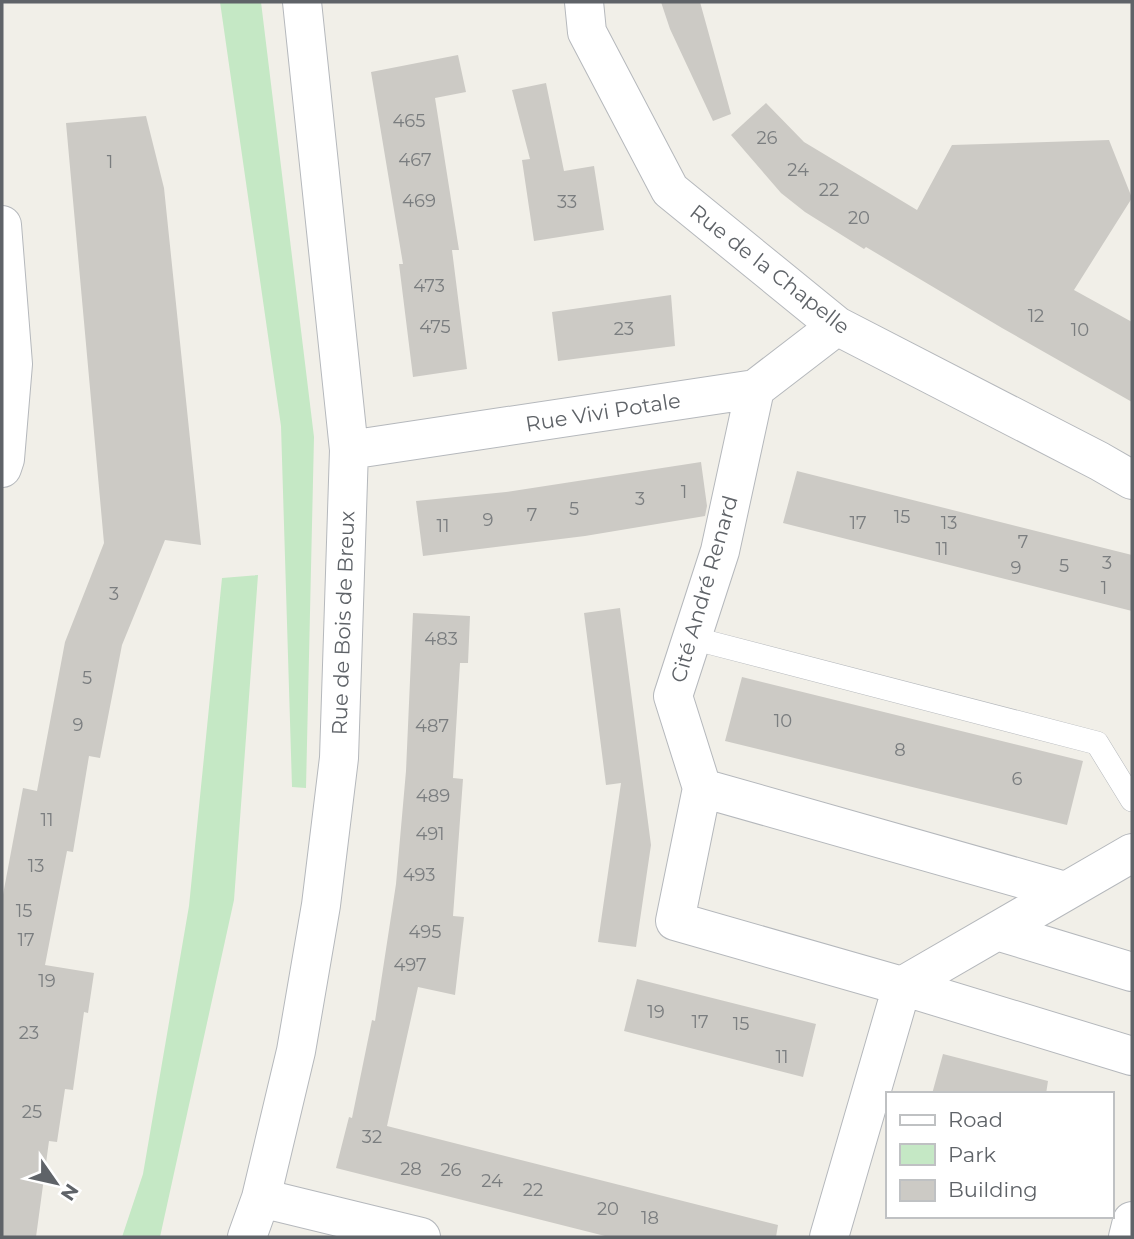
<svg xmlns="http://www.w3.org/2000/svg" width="1134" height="1239" font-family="Montserrat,sans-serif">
<rect width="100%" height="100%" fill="#f1efe8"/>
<path fill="#c5e8c5" d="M220,2H261L314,437L306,788L292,787L281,426Z
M258,575L234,900L160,1237H122L143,1174L189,906L222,578Z"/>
<path fill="#cccac5" d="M661,2H700L731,114L713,121L670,29Z
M458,55L466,92L435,98L459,250H452L467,369L413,377L399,264H403L371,72Z
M546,83L564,171L594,166L604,230L534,241L522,160L530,159L512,90Z
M766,103L804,142L917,210L952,145L1109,140L1132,198L1074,290L1132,322V402L1002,328L866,247L864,249L805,212L781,193L731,135Z
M146,116L164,188L201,545L165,540L122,645L100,758L89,756L73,852L67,851L45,965L94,973L88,1013L84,1012L73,1090L65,1089L57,1142L49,1141L36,1237H2V900L23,788L37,791L65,642L104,543L66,123Z
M671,295L675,346L558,361L552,312Z
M701,462L707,506L705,516L585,536L423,556L416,501L506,492Z
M797,471L1132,555V611L783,523Z
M620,608L651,845L636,947L598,942L621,783L606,785L584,613Z
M413,613L470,616L468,663H460L453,778L463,779L453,916L464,917L455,995L418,987L387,1126L778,1225L776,1237H609L336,1168L349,1117L352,1118L372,1020L375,1021L396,884L406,771Z
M742,677L1083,761L1067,825L725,741Z
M637,979L816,1024L803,1077L624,1031Z
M943,1054L1048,1081L1046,1094H932Z"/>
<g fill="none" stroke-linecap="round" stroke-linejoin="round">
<g stroke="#b5b8bc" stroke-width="24">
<path id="service" d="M692,638L1097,743L1132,800"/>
</g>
<g stroke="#b5b8bc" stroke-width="40">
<path id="minor" d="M584,2L587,32L670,190L837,326L1099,461L1132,480
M2,225L13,364L5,459L2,468
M755,389L720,551L673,696L702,788L675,921L902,986L1132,1056
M349,450L755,389L837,326
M702,788L1065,891
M997,931L1132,972
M261,1198L421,1237
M247,1237L261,1198L296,1051L321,905L339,758L349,450L302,2
M829,1237L902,986L1132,853
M1128,1237L1132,1221"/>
</g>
<use href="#service" stroke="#fff" stroke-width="23"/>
<use href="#minor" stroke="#fff" stroke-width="38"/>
</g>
<g text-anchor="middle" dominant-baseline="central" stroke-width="7" stroke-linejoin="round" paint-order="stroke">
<g font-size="18" fill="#7a7d7f">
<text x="409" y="121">465</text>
<text x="767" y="138">26</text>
<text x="415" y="160">467</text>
<text x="110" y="162">1</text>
<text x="798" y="170">24</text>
<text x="829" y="190">22</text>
<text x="419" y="201">469</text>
<text x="567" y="202">33</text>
<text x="859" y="218">20</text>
<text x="429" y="286">473</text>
<text x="1036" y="316">12</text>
<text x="435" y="327">475</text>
<text x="624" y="329">23</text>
<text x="1080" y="330">10</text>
<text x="684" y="492">1</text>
<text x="640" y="499">3</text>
<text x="574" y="509">5</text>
<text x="532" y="515">7</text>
<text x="902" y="517">15</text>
<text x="488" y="520">9</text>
<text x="858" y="523">17</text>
<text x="949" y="523">13</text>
<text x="443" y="526">11</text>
<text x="1023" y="542">7</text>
<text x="942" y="549">11</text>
<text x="1107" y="563">3</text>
<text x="1064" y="566">5</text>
<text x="1016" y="568">9</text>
<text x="1104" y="588">1</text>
<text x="114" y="594">3</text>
<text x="441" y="639">483</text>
<text x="87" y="678">5</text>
<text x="783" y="721">10</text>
<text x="78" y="725">9</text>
<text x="432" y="726">487</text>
<text x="900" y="750">8</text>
<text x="1017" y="779">6</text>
<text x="433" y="796">489</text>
<text x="47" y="820">11</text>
<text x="430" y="834">491</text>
<text x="36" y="866">13</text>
<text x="419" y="875">493</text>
<text x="24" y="911">15</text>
<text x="425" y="932">495</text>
<text x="26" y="940">17</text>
<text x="410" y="965">497</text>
<text x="47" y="981">19</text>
<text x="656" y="1012">19</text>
<text x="700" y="1022">17</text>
<text x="741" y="1024">15</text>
<text x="29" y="1033">23</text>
<text x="782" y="1057">11</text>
<text x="32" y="1112">25</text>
<text x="372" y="1137">32</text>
<text x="411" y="1169">28</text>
<text x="451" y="1170">26</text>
<text x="492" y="1181">24</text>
<text x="533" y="1190">22</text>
<text x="608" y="1209">20</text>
<text x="650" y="1218">18</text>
</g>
<g font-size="21" fill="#5f6368" stroke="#fff">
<text transform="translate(770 269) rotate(38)">Rue de la Chapelle</text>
<text transform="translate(603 412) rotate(-9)">Rue Vivi Potale</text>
<text transform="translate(704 589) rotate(-74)">Cité André Renard</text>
<text transform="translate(343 623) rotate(-88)">Rue de Bois de Breux</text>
</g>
</g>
<rect width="1134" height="1239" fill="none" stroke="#5f6368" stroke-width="7"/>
<rect x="886" y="1092" width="228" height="126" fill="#ffffff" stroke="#bfc1c3" stroke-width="2"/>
<rect x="900" y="1115" width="35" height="10" fill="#ffffff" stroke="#bfc1c3" stroke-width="2"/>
<text x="948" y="1127" font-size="21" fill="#5f6368">Road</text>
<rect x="900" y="1144" width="35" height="21" fill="#c5e8c5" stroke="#bfc1c3" stroke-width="2"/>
<text x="948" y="1162" font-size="21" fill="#5f6368">Park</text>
<rect x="900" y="1180" width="35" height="21" fill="#cccac5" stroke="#bfc1c3" stroke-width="2"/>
<text x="948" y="1197" font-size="21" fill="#5f6368">Building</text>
<g transform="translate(56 1183) rotate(124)" stroke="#ffffff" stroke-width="5" paint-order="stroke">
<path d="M0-5L12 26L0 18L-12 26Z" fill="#5f6368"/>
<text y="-10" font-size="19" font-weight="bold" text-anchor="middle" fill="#5f6368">N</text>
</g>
</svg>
